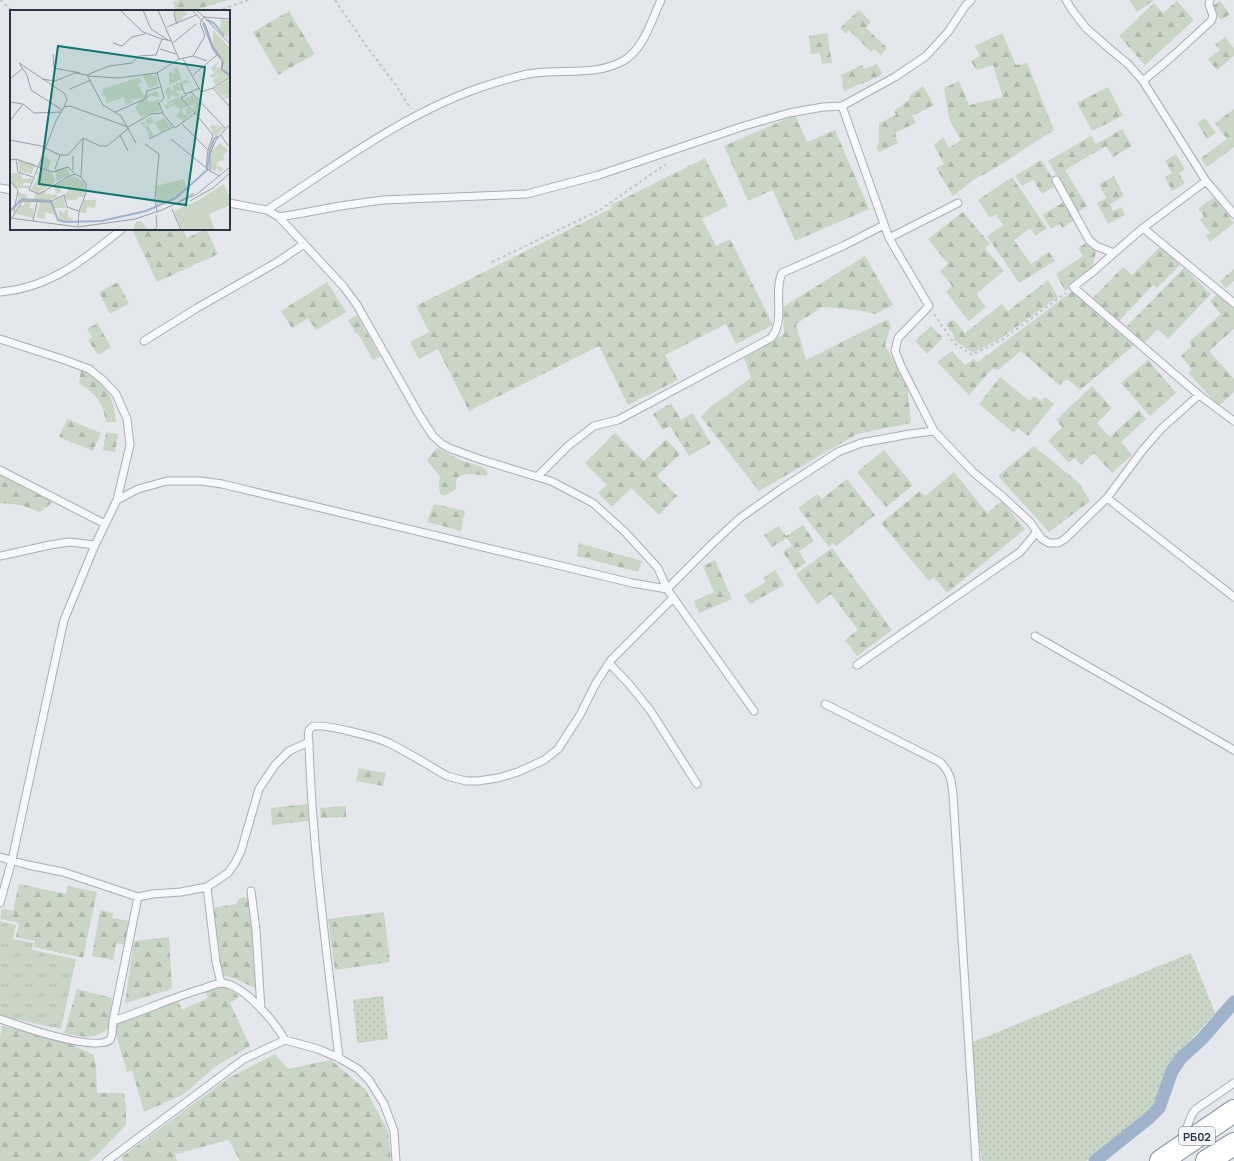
<svg xmlns="http://www.w3.org/2000/svg" width="1234" height="1161" font-family="Manrope,sans-serif">
<defs>
<pattern id="grass-tufts" width="24" height="20" patternUnits="userSpaceOnUse"><rect width="24" height="20" fill="#c9d6c5"/><path d="M3 7l-1-3M5 7V3M7 7l1-3M15 17l-1-3M17 17v-4M19 17l1-3" fill="none" stroke="#adb8ab"/></pattern>
<pattern id="forest-firs" width="22" height="20" patternUnits="userSpaceOnUse"><rect width="22" height="20" fill="#c9d6c5"/><path d="M5 1l3.5 6h-7zM16 11l3.5 6h-7z" fill="#adb8ab"/></pattern>
<pattern id="park-dots" width="8" height="8" patternUnits="userSpaceOnUse"><rect width="8" height="8" fill="#c9d6c5"/><path d="M2 2h.1M6 6h.1" fill="none" stroke="#adb8ab" stroke-width="1.8" stroke-linecap="round"/></pattern>
</defs>
<rect width="100%" height="100%" fill="#e4e7ec"/>
<path fill="url(#grass-tufts)" d="M0,921L16,925L13,939L33,943L32,950L76,959L61,1029L0,1016Z"/>
<path fill="url(#forest-firs)" d="M179,0H228L192,11H176L173,2Z
M1129,0H1154L1137,12Z
M1177,1L1194,20L1145,65L1119,36L1154,3L1163,13Z
M1220,1L1230,14L1221,20L1211,7Z
M859,10L871,22L866,28L887,48L881,55L874,49L871,52L849,30L846,34L840,28Z
M289,11L315,54L278,75L253,32Z
M827,33L832,63L822,64L820,53L811,54L809,36Z
M1002,33L1016,65L1027,63L1054,130L989,172L976,178L953,196L936,168L944,164L934,145L943,137L949,148L961,140L949,118L944,88L959,81L969,105L1003,97L993,65L976,70L971,61L980,56L975,46Z
M1225,37L1234,48V56L1217,70L1208,59L1220,50L1215,44Z
M877,64L882,73L878,77L844,91L841,75L862,65L864,69Z
M923,86L934,105L912,116L916,123L895,133L898,143L879,152L876,147L879,143V123L896,115L894,111L910,99L909,96Z
M1108,87L1123,116L1092,131L1077,103Z
M1234,109V147L1207,167L1201,158L1227,139L1215,123Z
M795,115L807,142L835,130L869,209L795,241L773,190L748,201L724,146Z
M1205,118L1216,133L1207,139L1197,123Z
M1122,129L1132,146L1113,157L1106,146L1065,170L1087,206L1078,212L1048,161L1091,136L1096,144Z
M1176,154L1185,170L1179,173L1185,184L1172,191L1165,177L1172,173L1165,161Z
M705,158L728,206L702,219L716,246L730,239L773,325L736,344L726,324L665,355L678,380L628,405L599,346L469,411L438,349L419,359L410,342L429,332L416,306L612,208L611,205Z
M1041,160L1057,185L1042,194L1033,180L1022,186L1015,176Z
M1114,176L1124,196L1110,204L1113,211L1121,207L1125,215L1108,224L1097,203L1106,198L1099,184Z
M1012,177L1047,228L1036,236L1030,228L1014,240L1031,264L1049,252L1055,261L1019,283L987,236L1003,225L996,214L990,218L978,200Z
M1214,197L1234,223L1210,242L1206,236L1210,233L1200,220L1204,216L1198,209Z
M1064,202L1075,220L1062,228L1060,224L1051,229L1042,215Z
M963,212L990,244L985,248L1004,271L976,294L986,307L969,321L946,292L952,286L940,271L948,264L928,239Z
M136,229H183L187,238L206,229L218,254L157,282L133,231Z
M1088,242L1096,251L1092,271L1065,291L1056,274L1083,256L1078,248Z
M1161,246L1180,265L1157,288L1153,285L1118,322L1093,298L1123,267L1132,275Z
M865,256L893,305L875,314L857,310L822,307L796,324L806,360L888,319L891,326L885,345L907,384L911,423L857,434L759,491L701,417L709,408L751,378L744,358L784,334L783,307Z
M1184,268L1211,294L1168,339L1158,329L1144,343L1127,326Z
M1234,269V281L1226,288L1220,281Z
M1048,280L1058,297L1001,338L973,353L954,340V336L946,324L953,319L965,333L1002,304L1008,311Z
M118,282L129,304L110,314L99,292Z
M327,282L346,312L316,330L308,318L292,328L281,311Z
M1074,290L1137,343L1080,390L1067,379L1059,385L1021,351L998,370L993,368L969,395L937,362L952,351L965,365L974,359L978,362Z
M1220,292L1234,307V329L1209,351L1234,379V392L1219,406L1188,373L1192,369L1181,356L1192,346L1189,342L1221,314L1210,301Z
M357,315L380,356L373,360L358,333L356,334L348,320Z
M97,323L111,347L98,355L88,340L92,337L87,329Z
M931,326L943,338L927,354L915,341Z
M1148,360L1176,393L1150,416L1121,383Z
M81,370C108,386 112,392 116,422H106C103,402 96,394 79,383Z
M1000,377L1030,401L1034,396L1041,401L1045,397L1054,404L1028,436L1018,428L1014,433L979,404Z
M1092,386L1112,408L1097,423L1110,437L1139,410L1146,419L1121,442L1132,455L1112,473L1094,453L1081,465L1075,458L1069,463L1048,441L1062,427L1056,420Z
M671,403L681,420L692,413L711,443L689,456L670,426L663,430L653,414Z
M67,419L101,433L93,451L59,437Z
M106,432L118,434L115,452L103,450Z
M615,433L644,461L666,439L680,454L657,476L677,496L659,515L631,488L612,507L598,493L607,485L585,463Z
M1034,446L1079,483L1090,501L1049,532L998,476Z
M437,448L463,461L483,467L488,472L486,476C479,475 462,471 457,479C456,481 456,486 456,489L444,496L440,494L439,486L440,477C436,470 431,467 427,460Z
M884,450L913,485L886,507L857,472Z
M954,472L987,513L1002,501L1025,529L947,593L934,577L929,581L881,523L920,491L925,496Z
M0,474L53,502L40,512L21,505L0,503Z
M847,479L875,515L836,546L833,543L829,547L798,508L817,494L822,499Z
M434,504L465,511L461,531L427,522Z
M803,525L814,541L799,551L806,563L795,570L783,552L792,546L787,538L772,547L764,535L779,526L786,536Z
M579,543L642,561L638,572L577,556Z
M832,548L892,630L857,656L845,640L858,630L831,594L817,604L796,574Z
M715,560L732,599L699,613L694,601L714,592L703,566Z
M775,570L784,585L750,604L744,595L766,582L763,578Z
M359,768L386,773L383,786L356,781Z
M307,804L309,821L272,825L271,808Z
M346,806V817L321,818L320,808Z
M19,884L66,894L68,886L97,892L83,958L34,947L35,941L16,937L19,923L0,919L2,909L13,911Z
M250,897L257,989L233,978L222,975L213,908L236,904L240,898Z
M100,910L113,913L112,918L130,921L126,945L116,943L113,960L92,956Z
M384,912L390,962L335,970L328,919Z
M169,937L172,989L125,1003L134,941Z
M226,985L239,997L230,1003L250,1046L216,1066L184,1094L144,1112L132,1070L127,1072L114,1028L120,1021L177,998L182,1010L208,998L205,990Z
M77,989L112,998L110,1027C93,1041 84,1037 64,1033Z
M2,1026L61,1040L94,1055L96,1068L97,1093H124L126,1107V1125L94,1158L89,1161H0V1038Z
M275,1054L288,1069L331,1060L365,1089L388,1131L391,1161H240L229,1140L175,1154L177,1161H123L122,1157L227,1079Z"/>
<path fill="url(#park-dots)" d="M1191,953L1215,1013L1184,1047L1168,1069L1158,1104L1135,1125L1102,1151L1086,1161H982L966,1045Z
M383,996L388,1039L357,1043L353,1000Z"/>
<g fill="none" stroke-linecap="round" stroke-linejoin="round">
<path stroke="#9fb4cc" stroke-width="13" d="M1095,1161L1149,1118L1159,1108L1172,1071L1181,1058L1202,1039L1234,1002"/>
<g stroke="#a9aeb7" stroke-width="9">
<path id="service" d="M1066,0L1072,10L1086,28L1111,50L1128,64L1143,81L1206,181L1234,214
M1143,81L1175,54L1211,21L1213,16L1209,4L1210,0
M842,106L889,238L929,306L898,338L895,351L901,366L934,431L973,472L1002,496L1030,522L1042,539L1049,543H1058L1065,539L1107,498L1142,451L1161,429L1199,395L1234,421
M1056,180L1089,240L1096,246L1114,253L1143,228
M1206,181L1143,228L1234,303
M0,188L11,190
M229,203L267,210L279,217L343,286L357,305L420,416L433,436L442,444L449,448L479,459L551,481L593,503L625,532L658,568L667,589L754,711
M267,210C335,166 402,115 479,88C494,83 512,77 528,74C560,68 594,77 623,61C644,49 651,21 661,0
M279,217L303,213L340,206L383,200L527,194L599,175L744,126L789,113L823,107L842,106L895,77L926,56L948,32L966,5L971,0
M889,238L958,203
M1114,253L1094,271L1073,287L1199,395
M0,292C50,288 85,259 122,229
M0,339L62,359L89,369L103,380L116,394L127,419L130,445L117,500
M144,341L197,308L279,261L304,244
M0,470L105,524
M538,476L568,446L594,426L618,420L771,338C786,321 773,292 782,273L843,246L884,225
M1107,498L1234,597
M0,556L50,545L69,542L95,545
M667,589L713,543L740,518L781,489L838,452L861,443L910,434L934,431
M1035,636L1234,750
M609,663L629,684L650,710L697,784
M857,665L1020,552L1037,532
M825,704L940,762C951,773 951,779 953,794L976,1161
M309,742C312,848 327,953 339,1058
M0,857L28,865L63,872L138,897L152,894L181,892L207,887L228,873L235,863L241,851L259,789L275,765L289,751L309,742C308,737 307,730 312,727C320,722 379,738 389,743C409,753 428,765 447,776L466,781H478L498,778L518,772L544,760L558,749L580,715L596,683L611,660L673,598
M207,887L216,962L221,983
M251,891L256,930L261,1009
M0,903L12,860L64,620L95,545L117,500L138,489L167,481H201L222,484L632,583L667,589
M0,1019C20,1026 93,1052 110,1040L112,1034L113,1021C144,1011 173,997 205,988C210,986 217,983 223,983C245,986 274,1021 285,1040
M113,1021L138,897
M1182,1140L1192,1114L1196,1109L1234,1083
M107,1161L244,1059L285,1040L318,1049L339,1058L358,1069L369,1080L384,1104L394,1131L396,1161"/>
</g>
<g stroke="#8b94a3" stroke-width="24">
<path id="trunk" d="M1161,1161L1234,1111
M1207,1161L1234,1144"/>
</g>
<path stroke="#c2c5cb" stroke-width="2" stroke-dasharray="3 3" stroke-linecap="butt" d="M0,0L12,11
M335,0L367,47L395,84L411,109
M217,11L248,0
M492,262L600,210L666,164
M934,314L954,343L972,355L1003,339L1066,293"/>
<use href="#service" stroke="#f7f8fa" stroke-width="7"/>
<use href="#trunk" stroke="#fff" stroke-width="22"/>
</g>
<g text-anchor="middle" dominant-baseline="central" stroke-width="3" stroke-linejoin="round" paint-order="stroke">
<rect fill="#f4f6f9" stroke="#676e7b" stroke-width="1" x="1179" y="1127" width="36" height="18" rx="3"/>
<g font-size="11" font-weight="bold" fill="#2b3445">
<text x="1197" y="1136">РБ02</text>
</g>
</g>
<g transform="translate(10 10)">
<rect width="220" height="220" fill="#e4e7ec"/>
<path d="M33,145L41,151L38,159L29,156Z" fill="#c9d6c5"/>
<path d="M169,0H175L177,4L167,13L164,3ZM211,9L220,11L218,29L210,19ZM203,20L220,38V64L215,61L203,34ZM208,52L206,59L210,56L212,62L220,67L206,75L203,71L209,64L202,68L200,65L204,64L201,58ZM167,57L172,69L159,75V62L166,64L163,59ZM141,63L142,66L146,65L148,75L139,78L132,65ZM130,67L132,73L128,74L135,88L122,89L123,92L116,95L114,87L97,93L95,85L92,86L93,79ZM220,69V87L213,89L217,84L212,86L205,78ZM176,70L181,72L173,74V79L172,75H167L173,80L165,81L170,85L165,87L162,82L163,85L158,90L155,80L159,77L162,81L164,79L162,76ZM147,81L150,87L141,86L138,88V92L149,89L150,101L131,107L125,97L136,85ZM174,83L171,88L174,90L182,85L191,95L187,98L190,103L187,105L183,98L187,92L182,96L177,94L181,89L176,93L178,96L172,100L174,103L172,105L177,104L175,100L179,98L182,102L173,111L166,106L171,100L164,95L157,99L154,95H159L166,91L158,94L157,90L158,92L168,87L170,89V86ZM141,107L144,112L138,115L144,126L139,128L138,121L130,112H135V117L138,115L135,110ZM154,108L162,116L151,122L145,113ZM203,114L205,116L210,115L203,121L211,116L214,118L206,127L200,117ZM210,133L218,140L213,146L215,150L209,151L206,155L214,159L209,163L207,156L206,161L200,159L201,142ZM8,150L25,154L22,164L9,161ZM56,157L61,165L47,171L45,160ZM31,158L42,163L45,172L27,183L21,180L28,166L26,162H30ZM2,163H11L12,169L22,168L21,173H13V176L19,175V178H4L0,170ZM64,166L74,172L75,187H68L67,190H57L53,184L58,182L57,176H50L51,182L46,184L44,176ZM214,174L220,188V195L199,204L205,220H172L164,201L189,190ZM35,180L36,184L47,185L48,188L40,190L42,193L53,186L56,198H44L45,205L35,202V209L26,207L30,193L28,192H8V182L17,185V189L36,190L24,189L25,184ZM74,190H86L85,198L77,197L76,203L69,202ZM14,191L21,192L20,198L24,199L23,208L4,203V200L8,201L9,195H14ZM49,200L55,204L54,200H58V207L63,208L62,212L49,210ZM131,211L138,220H123L126,212Z" fill="#c9d6c5"/>
<path d="M174,169L176,177L168,187L147,197L146,176Z" fill="#c9d6c5"/>
<path fill="none" stroke="#9fb4cc" stroke-width="2" d="M197,10L204,13L214,26M193,13L203,39L210,48M212,52V60L220,66M0,201L12,189L41,191L48,210L55,212L91,211L136,201L166,188L197,160L200,140L204,129L208,126"/>
<path fill="none" stroke="#9a9fa9" stroke-width="1" d="M110,0L133,22L152,29M133,0L141,19L158,30M148,0L169,49M165,0L164,5L167,14M182,0L195,14L203,36L213,51L212,59L220,65M220,9L194,7L220,34M157,17L186,5M103,33L112,36L122,27L135,24M163,33L186,14M150,39L166,44M43,44L44,58L70,63M183,46L197,51M173,49L191,82L203,78L220,97M147,63L154,88L149,93L153,104L165,118L185,103L203,125L198,140L172,114M77,65L99,56L122,53L129,46L146,45L152,29L162,31M183,65L208,44M78,66L108,68L147,63L169,49L183,46L195,26L190,13L194,7L186,0M0,69L13,58M32,69L45,71L65,63L77,65L93,95L111,106L126,133M171,75L175,84L181,82M189,78L181,82L215,118M203,78L219,68M60,79L81,70M177,85L171,88L185,103M0,92L13,94L0,111M13,94L24,103L51,102M52,100L21,80L17,65L9,53L54,83L57,89L54,97M105,102L135,89L137,81L150,77M118,117L141,104L152,103M110,125L118,141M211,125L218,136M139,129L163,117M161,129L200,161M0,130L31,136L50,145H58L73,128L90,136H97L119,118M135,134L149,144L145,189L147,202M6,149L43,162L58,157L65,164M0,150L6,149L8,162L23,167M196,157L198,140M45,159L50,145M63,160V146M210,166L200,161V144L206,130L220,114M71,167L73,129M0,171L8,180L4,201M170,191L184,183M180,191L203,178L220,163M162,199L171,220M0,208L68,217L125,209L152,200L187,184L220,157M2,208L12,191L40,192L54,185L57,197L69,201M23,211L27,192M68,216L69,201L76,183V174L71,167L65,164L60,166L29,184L19,180L46,111L54,97L60,96L118,117M143,220L147,217L146,205"/>
<path fill="#0f766e" fill-opacity="0.15" stroke="#0f766e" stroke-width="2" d="M48,36L195,57L176,195L29,174Z"/>
<rect width="220" height="220" fill="none" stroke="#2b3445" stroke-width="2"/>
</g>
</svg>
